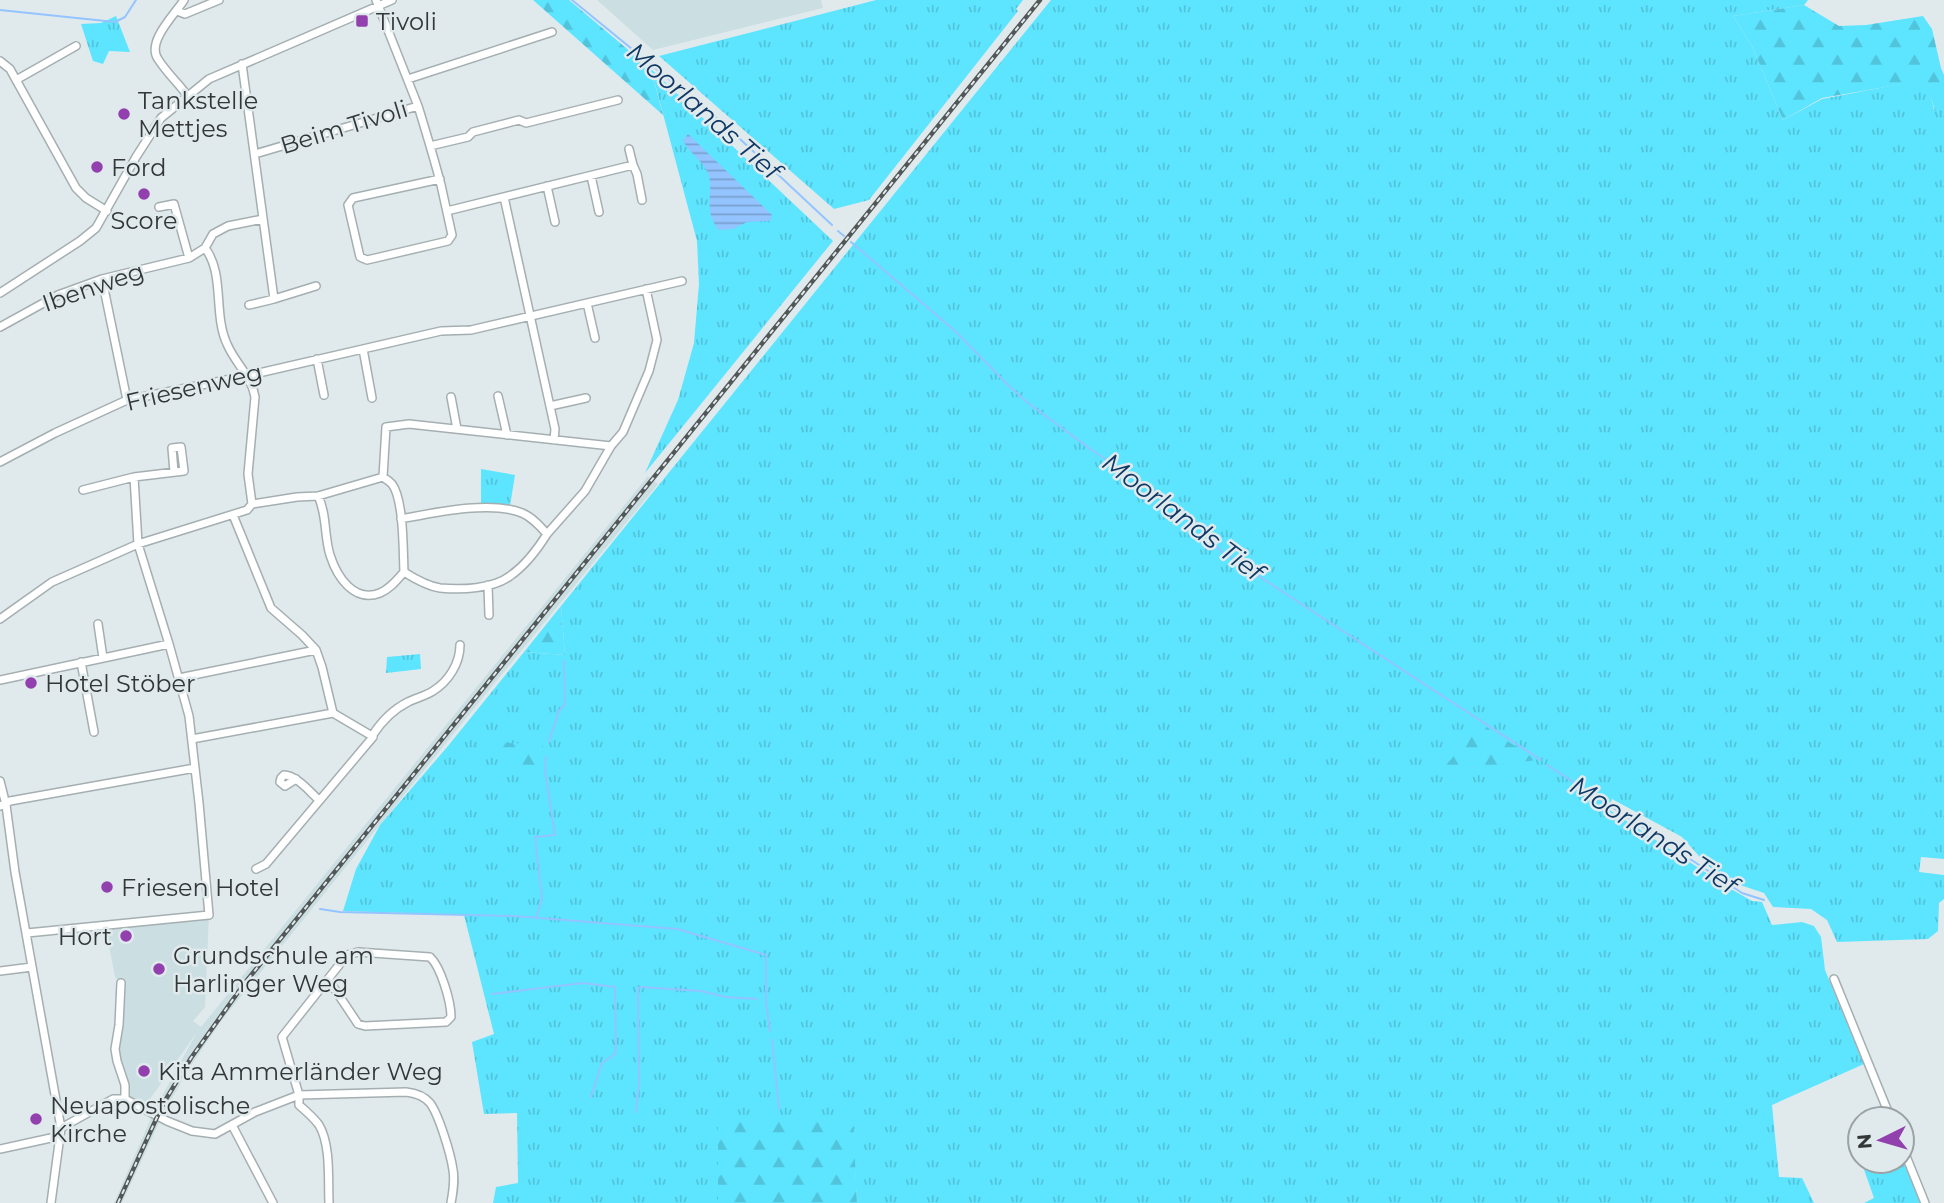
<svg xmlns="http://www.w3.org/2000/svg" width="1944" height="1203" font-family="Montserrat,sans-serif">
<defs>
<pattern id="grass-tufts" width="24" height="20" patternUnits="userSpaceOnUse" patternTransform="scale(1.75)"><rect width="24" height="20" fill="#5de4ff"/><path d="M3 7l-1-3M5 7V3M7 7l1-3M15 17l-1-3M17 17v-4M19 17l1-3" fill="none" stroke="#51c4db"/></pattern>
<pattern id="forest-firs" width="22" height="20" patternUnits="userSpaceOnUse" patternTransform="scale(1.75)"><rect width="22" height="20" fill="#5de4ff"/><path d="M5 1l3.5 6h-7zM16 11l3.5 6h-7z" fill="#51c4db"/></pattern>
<pattern id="water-rules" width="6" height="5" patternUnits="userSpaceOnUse" patternTransform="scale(1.75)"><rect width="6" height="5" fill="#94c4ff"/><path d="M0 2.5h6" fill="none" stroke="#79a0cf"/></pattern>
</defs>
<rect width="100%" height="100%" fill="#e0eaed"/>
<path fill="#cbdee2" d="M597,0H821L823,8L653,50Z
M648,476L658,484L485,695L222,1020L190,1067L164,1112L122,1203H114L155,1109L197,1032L143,1109L125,1099L117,1061L121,983L115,977L105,925L209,915L205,1007L193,1021L201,1027Z"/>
<path fill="url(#grass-tufts)" d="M876,0H1023L1016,9L1018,11L869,200L834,209L659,56Z
M1051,0H1808L1804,5L1733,16L1752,46L1783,120L1822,99L1927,79L1934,110L1944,109V859L1921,857L1919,872L1944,875V899L1939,903L1938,931L1928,939L1837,942L1827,920L1811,909L1773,907L1764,893L1731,882L1707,865L1682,837L1612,799L1608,809L1731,889L1752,901L1762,902L1772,925L1802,922L1814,926L1821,937L1825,970L1864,1064L1772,1105L1779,1177L1802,1178L1814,1203H857L852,1117L718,1203H493L496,1187L518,1183L517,1113L484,1114L472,1042L494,1034L464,915L343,911L356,869L380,825L448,746L524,652L565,655L561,606Z
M116,16L130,52L109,51L103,64L93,61L81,24L101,23Z
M651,69L833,241L645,473L678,400L694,343L699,284L697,241Z
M481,469L515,475L510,506L481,504Z
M420,654L421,669L386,673L387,657Z
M1902,1152L1922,1203H1864L1874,1198L1861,1161H1902Z"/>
<path fill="url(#forest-firs)" d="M533,0H569L651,69L663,115Z
M1804,5L1839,26L1866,25L1923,16L1932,29L1941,68L1944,75V109L1935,111L1926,80L1822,98L1783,120L1752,46L1733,16Z
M561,606L565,655L524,652Z
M1482,724L1536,760L1438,774Z
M479,742L543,744L540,767L537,771L511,769L510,755L474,753V749Z
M853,1117L857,1203H718V1121Z"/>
<path fill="url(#water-rules)" d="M688,134L772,215L770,221L747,222L733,229L719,230C701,209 716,188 707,171C702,161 690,153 683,141Z"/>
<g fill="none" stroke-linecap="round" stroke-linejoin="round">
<path stroke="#94c4ff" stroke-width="2" d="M572,0L725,125L832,225
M0,10L115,22L125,17L136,0
M838,231L844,236
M851,242L955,331L1008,385L1028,403L1093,451L1156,491L1171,504L1201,525L1210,539L1223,553L1541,760
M549,742L559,711L565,704L564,661
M1547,765L1641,826L1675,846L1690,859L1742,893L1764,900
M320,909L340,912L514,916L677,929L766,955V1002L770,1031
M536,918L542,899L535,837L555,835L545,770L546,757
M492,994L583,983L615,987L616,1050L615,1054L602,1063L591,1097
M772,1039L779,1109
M636,1112L639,1084L638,989L640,987L701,991L725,997L757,999"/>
<g stroke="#a5afb1" stroke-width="10">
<path id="minor" d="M184,0C175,14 146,42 158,59C166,72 178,83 187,95
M177,11L185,14L219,0
M0,61L10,69L76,188L86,198L107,211
M242,64L274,299L316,286
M408,79L552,32
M16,80L76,46
M418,106C426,132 434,158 441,185L452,235L448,241L367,260L360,257L348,205L353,198L440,179
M430,146L468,137L473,132L519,120L526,123L618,100
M629,149L633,165
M255,154L418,106L376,0
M591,176L599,212
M547,186L555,222
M504,197L555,429L554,440
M159,207L174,204L189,258
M447,211L633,165L637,174L642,200
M205,248C225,274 213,314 227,344C235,363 252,377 255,397L248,474L252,504
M102,279L127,400
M0,293L80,241L96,228L136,157L161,118L209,79L392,0
M587,303L595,338
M249,305L274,299
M0,327L58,295L102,279L189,258L205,248L213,234L228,226L263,219
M363,349L372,398
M317,359L324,395
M498,396L507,435
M451,397L457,429
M550,406L586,398
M0,462L55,433L127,400L246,376L441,331L471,330L682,281
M383,477C386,479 389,481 392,484C404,500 403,551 404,572C415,579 427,586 440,588C461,590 493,589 510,576C526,565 537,550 547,534C540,526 532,517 522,513C490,500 433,513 401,519
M383,477L386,427L409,424L611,446
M83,490L134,477L184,471L181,447L172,448L174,472
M318,496C327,514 324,536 330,555C337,577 354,603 380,593C390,589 397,580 404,572
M233,515L271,608L302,635L316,650L322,667L333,713
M547,534L585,491L611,446L623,432L649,371L657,340L646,289
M488,585L489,615
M0,619L52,582L138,544L247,510L252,504L297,497L318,496L383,477
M98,624L103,658
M81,662L94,732
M179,678L316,650
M0,680L169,644
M333,713L372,736C381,722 392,710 408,702C416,698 425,696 433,691C449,681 460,663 460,645
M192,739L333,713
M296,779L285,786L280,782L281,778L284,775C296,775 310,792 319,800
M0,781L6,805L15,872L61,1128L51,1203
M0,806L10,801L195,768
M256,869L266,864L373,737
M27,933L209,915L199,803L189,716L169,644L138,544L134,477
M0,971L32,967
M328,979L347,955L358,952L430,957C441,967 451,1002 451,1017L446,1022L365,1026L358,1024L328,979L282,1037L299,1095V1105C306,1111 314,1118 319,1125C331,1145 328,1180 329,1203
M1834,979L1891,1119
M121,983L119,1025L115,1049L117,1061L125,1085V1099
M125,1099L167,1121L192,1131L215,1134L255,1112L299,1095L406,1092C415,1093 424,1096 430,1103C439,1115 451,1155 453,1170C455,1181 453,1192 451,1203
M232,1125L273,1203
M61,1128L113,1099H125
M1902,1146L1925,1203
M0,1149L60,1136"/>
</g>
<use href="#minor" stroke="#fff" stroke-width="7"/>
<g stroke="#525758" stroke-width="4.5">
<path id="rail" d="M118,1203L163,1104L191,1058L244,984L1040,0"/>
</g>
<use href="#rail" stroke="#e0eaed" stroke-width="2" stroke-dasharray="5" stroke-linecap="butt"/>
</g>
<g fill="#9340af" stroke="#e0eaed" stroke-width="2.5">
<rect x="355" y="14" width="14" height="14" rx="3.5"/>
<circle cx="124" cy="114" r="7"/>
<circle cx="97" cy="167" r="7"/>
<circle cx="144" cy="194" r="7"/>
<circle cx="31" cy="683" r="7"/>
<circle cx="107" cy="887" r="7"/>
<circle cx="126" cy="936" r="7"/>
<circle cx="159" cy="969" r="7"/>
<circle cx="144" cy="1071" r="7"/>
<circle cx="36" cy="1119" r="7"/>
</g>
<g text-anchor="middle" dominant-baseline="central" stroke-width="5" stroke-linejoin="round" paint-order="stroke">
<g font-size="24" fill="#333738" stroke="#e0eaed" text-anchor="start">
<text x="376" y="21">Tivoli</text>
<text x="138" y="100">Tankstelle<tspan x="138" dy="28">Mettjes</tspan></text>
<text x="111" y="167">Ford</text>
<text x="144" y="220" text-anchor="middle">Score</text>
<text x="45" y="683">Hotel Stöber</text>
<text x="121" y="887">Friesen Hotel</text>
<text x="112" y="936" text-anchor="end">Hort</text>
<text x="173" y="955">Grundschule am<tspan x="173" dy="28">Harlinger Weg</tspan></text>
<text x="158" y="1071">Kita Ammerländer Weg</text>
<text x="50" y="1105">Neuapostolische<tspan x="50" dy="28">Kirche</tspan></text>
</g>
<g font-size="24" fill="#333738" stroke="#e0eaed">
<text transform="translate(344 127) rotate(-17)">Beim Tivoli</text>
<text transform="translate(93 287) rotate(-19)">Ibenweg</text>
<text transform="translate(194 387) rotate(-13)">Friesenweg</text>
</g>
<g font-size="26" font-style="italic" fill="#103865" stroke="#e0eaed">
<text transform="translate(704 111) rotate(41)">Moorlands Tief</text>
<text transform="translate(1183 517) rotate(37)">Moorlands Tief</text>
<text transform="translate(1654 835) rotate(33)">Moorlands Tief</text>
</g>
</g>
<g transform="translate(1881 1140) rotate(265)"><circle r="33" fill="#e0eaed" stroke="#9ba2a5" stroke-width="2"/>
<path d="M0-5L12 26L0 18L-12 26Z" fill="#9340af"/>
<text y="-10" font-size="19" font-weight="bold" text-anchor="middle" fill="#333738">N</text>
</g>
</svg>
